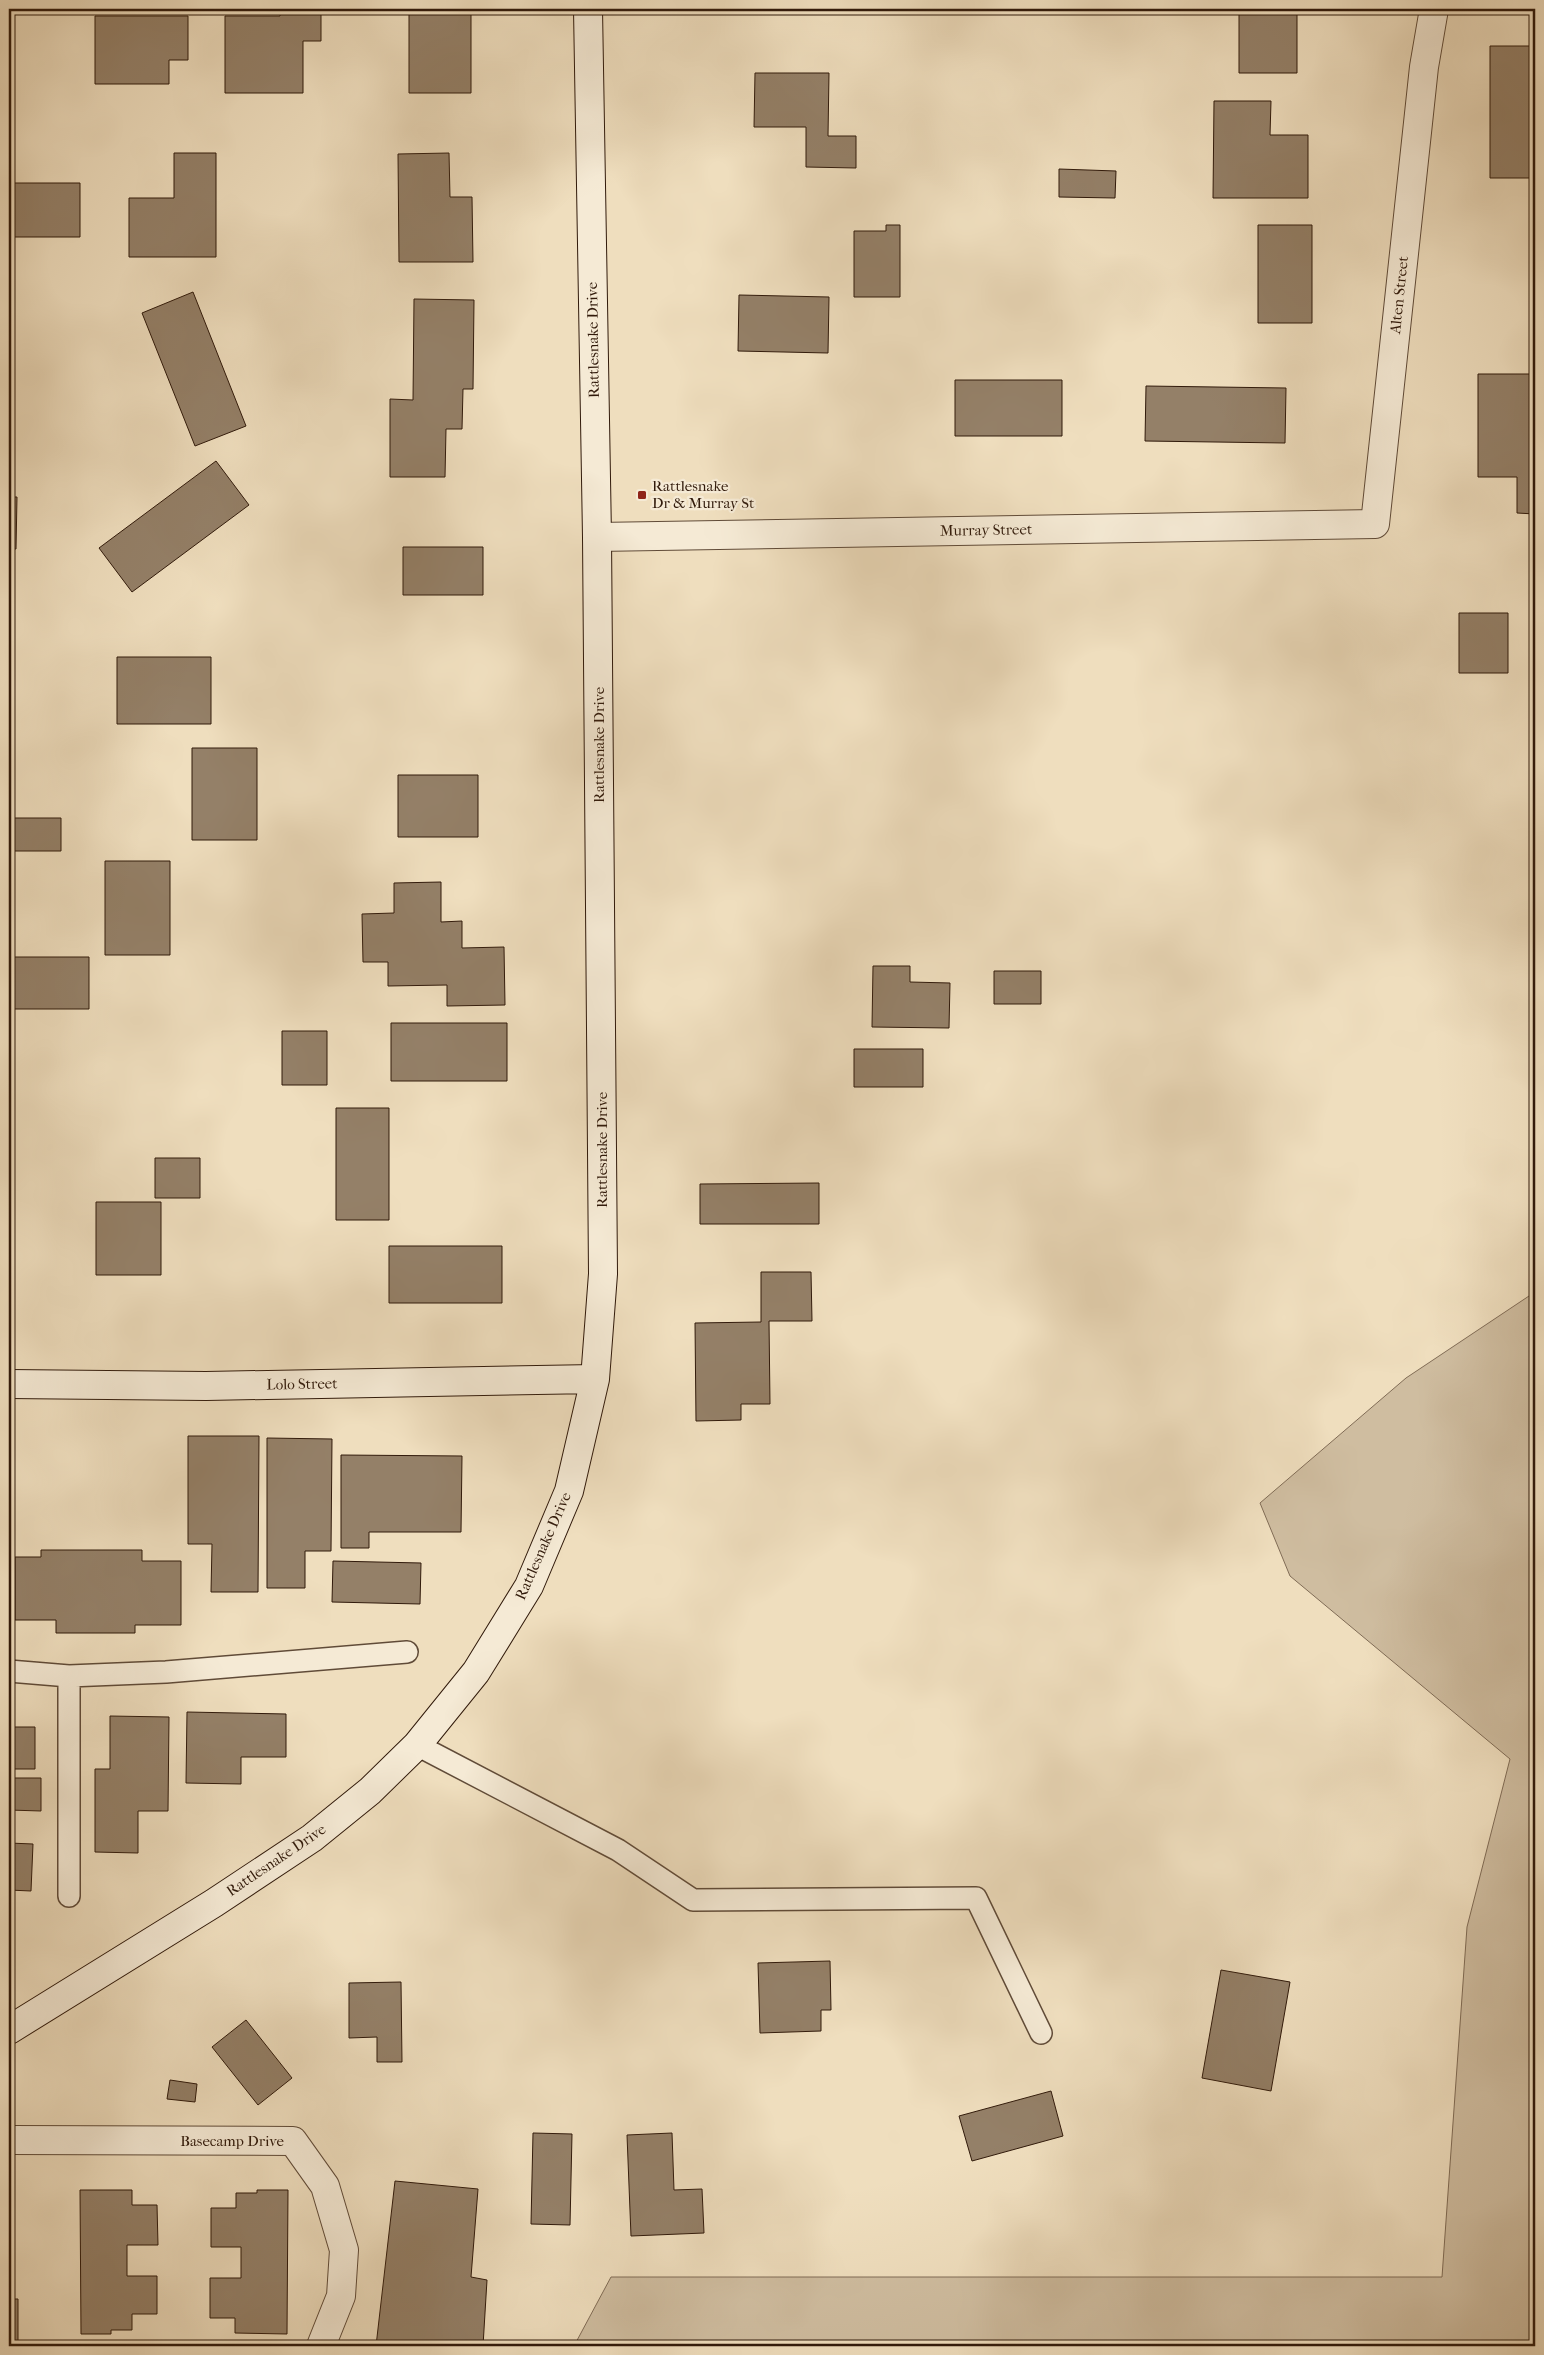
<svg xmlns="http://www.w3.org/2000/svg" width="1544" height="2355" font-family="'IM FELL French Canon',serif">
<rect width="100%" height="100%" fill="#efdebe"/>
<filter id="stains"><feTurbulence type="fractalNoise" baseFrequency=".004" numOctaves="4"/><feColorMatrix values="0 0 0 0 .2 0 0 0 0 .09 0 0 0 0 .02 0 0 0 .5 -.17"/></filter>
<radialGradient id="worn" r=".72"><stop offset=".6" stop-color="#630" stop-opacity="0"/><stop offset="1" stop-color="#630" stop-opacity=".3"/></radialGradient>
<path fill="#cfbda0" stroke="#806c56" d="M1535,1292V2346H574L611,2277H1442L1467,1927L1510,1759L1290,1576L1260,1503L1406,1378Z"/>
<path fill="#948068" stroke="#311a0b" d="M280,9H321V41H303V93H225V16H280Z
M409,9H471V93H409Z
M1239,9H1297V73H1239Z
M95,16H188V60H169V84H95Z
M1490,46H1535V178H1490Z
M755,73H829L828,136H856V168L806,167V127H754Z
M1214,101H1271L1270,135H1308V198H1213Z
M174,153H216V257H129V198H174Z
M449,153L450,197H472L473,262H399L398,154Z
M1059,169L1116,171L1115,198L1059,197Z
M12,183H80V237H12Z
M886,225H900V297H854V231H886Z
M1258,225H1312V323H1258Z
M193,292L246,426L195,446L142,313Z
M739,295L829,297L828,353L738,351Z
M414,299L474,300L473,389H463L462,429H446L445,477H390V399L413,400Z
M1478,374H1535V514L1517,513V477H1478Z
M955,380H1062V436H955Z
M1146,386L1286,388L1285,443L1145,441Z
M216,461L249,505L132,592L99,548Z
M9,497H17L16,549H9Z
M403,547H483V595H403Z
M1459,613H1508V673H1459Z
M117,657H211V724H117Z
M192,748H257V840H192Z
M398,775H478V837H398Z
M14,818H61V851H14Z
M105,861H170V955H105Z
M441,882V922L462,921V948L504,947L505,1005L447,1006V985L388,986V962H363L362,914L394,913V883Z
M9,957H89V1009H9Z
M873,966H910V982L950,983L949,1028L872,1027Z
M994,971H1041V1004H994Z
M391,1023H507V1081H391Z
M282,1031H327V1085H282Z
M854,1049H923V1087H854Z
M336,1108H389V1220H336Z
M155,1158H200V1198H155Z
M819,1183V1224H700V1184Z
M96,1202H161V1275H96Z
M389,1246H502V1303H389Z
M761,1272H811L812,1321H769L770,1404H741V1420L696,1421L695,1323L761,1322Z
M188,1436H259L258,1592H211L212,1544H188Z
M267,1438L332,1439L331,1551H305V1588H267Z
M341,1455L462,1456L461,1532H369V1548H341Z
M41,1550H142V1561H181V1625H135V1633H56V1620H15V1557H41Z
M333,1561L421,1563L420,1604L332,1602Z
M187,1712L286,1714V1757H241V1784L186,1783Z
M110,1716L169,1717L168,1811H138V1853L95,1852V1769H110Z
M9,1727H35V1769H9Z
M9,1778H41V1811L9,1810Z
M9,1843L33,1844L31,1891L9,1890Z
M830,1961L831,2010H821V2031L760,2033L758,1963Z
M1221,1970L1290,1982L1271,2091L1202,2078Z
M401,1982L402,2062H377V2037L349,2038V1983Z
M246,2020L292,2078L258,2105L212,2047Z
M170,2080L197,2084L195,2102L167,2099Z
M1051,2091L1063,2136L972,2161L959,2116Z
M533,2133L572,2134L570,2225L531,2224Z
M672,2133L674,2190L702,2189L704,2233L631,2236L627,2135Z
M395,2181L478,2189L471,2277L487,2280L483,2346H376Z
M80,2190H132V2205H157L158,2245H127V2276H157V2314H132V2330H111V2334H81Z
M257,2190H288L287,2334L235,2333V2318H210V2278H241V2247H211V2208H236V2193H257Z
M9,2299H18V2346H9Z"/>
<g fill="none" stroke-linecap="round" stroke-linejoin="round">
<g stroke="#604b38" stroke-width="24">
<path id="lane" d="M9,1671L69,1676L166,1672L407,1652
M69,1676V1896
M417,1745L618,1850L693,1900L976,1898L1041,2033"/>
</g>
<g stroke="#604b38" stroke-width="30">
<path id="street" d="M597,537L1375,524L1424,67L1434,9
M9,2140L293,2141L325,2186L344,2250L341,2296L321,2346"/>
</g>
<g stroke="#311a0b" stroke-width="30">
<path id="secondary" d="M9,1384L206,1386L595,1379
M9,2030L214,1903L312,1838L370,1791L417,1745L476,1672L529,1586L569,1491L595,1379L603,1274L597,537L588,9"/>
</g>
<use href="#lane" stroke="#f5ead5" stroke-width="21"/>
<use href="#street" stroke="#f5ead5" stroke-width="28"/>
<use href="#secondary" stroke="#f5ead5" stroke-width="28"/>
</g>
<rect fill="#8f2418" stroke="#f5ead5" stroke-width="2" x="637" y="490" width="10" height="10" rx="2.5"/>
<g text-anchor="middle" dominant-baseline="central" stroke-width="4.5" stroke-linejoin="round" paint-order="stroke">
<g font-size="15" fill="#311a0b" stroke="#f5ead5">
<text transform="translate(1399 295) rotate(-84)">Alten Street</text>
<text transform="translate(593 340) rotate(-91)">Rattlesnake Drive</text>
<text transform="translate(986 530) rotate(-1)">Murray Street</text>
<text transform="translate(599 745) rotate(-90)">Rattlesnake Drive</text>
<text transform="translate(602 1150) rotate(-90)">Rattlesnake Drive</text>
<text transform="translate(302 1384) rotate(-1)">Lolo Street</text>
<text transform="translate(543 1546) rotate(-66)">Rattlesnake Drive</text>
<text transform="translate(276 1860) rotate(-34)">Rattlesnake Drive</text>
<text x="232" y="2141">Basecamp Drive</text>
</g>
<g font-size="15" fill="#311a0b" stroke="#f5ead5" text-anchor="start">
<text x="652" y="486">Rattlesnake<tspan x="652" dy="17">Dr &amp; Murray St</tspan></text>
</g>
</g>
<rect width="1544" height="2355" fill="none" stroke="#efdebe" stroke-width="30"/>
<rect x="10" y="10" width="1524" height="2335" fill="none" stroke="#311a0b" stroke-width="2.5"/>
<rect x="15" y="15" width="1514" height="2325" fill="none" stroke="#311a0b"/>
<rect width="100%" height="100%" filter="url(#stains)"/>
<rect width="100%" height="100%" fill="url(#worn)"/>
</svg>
